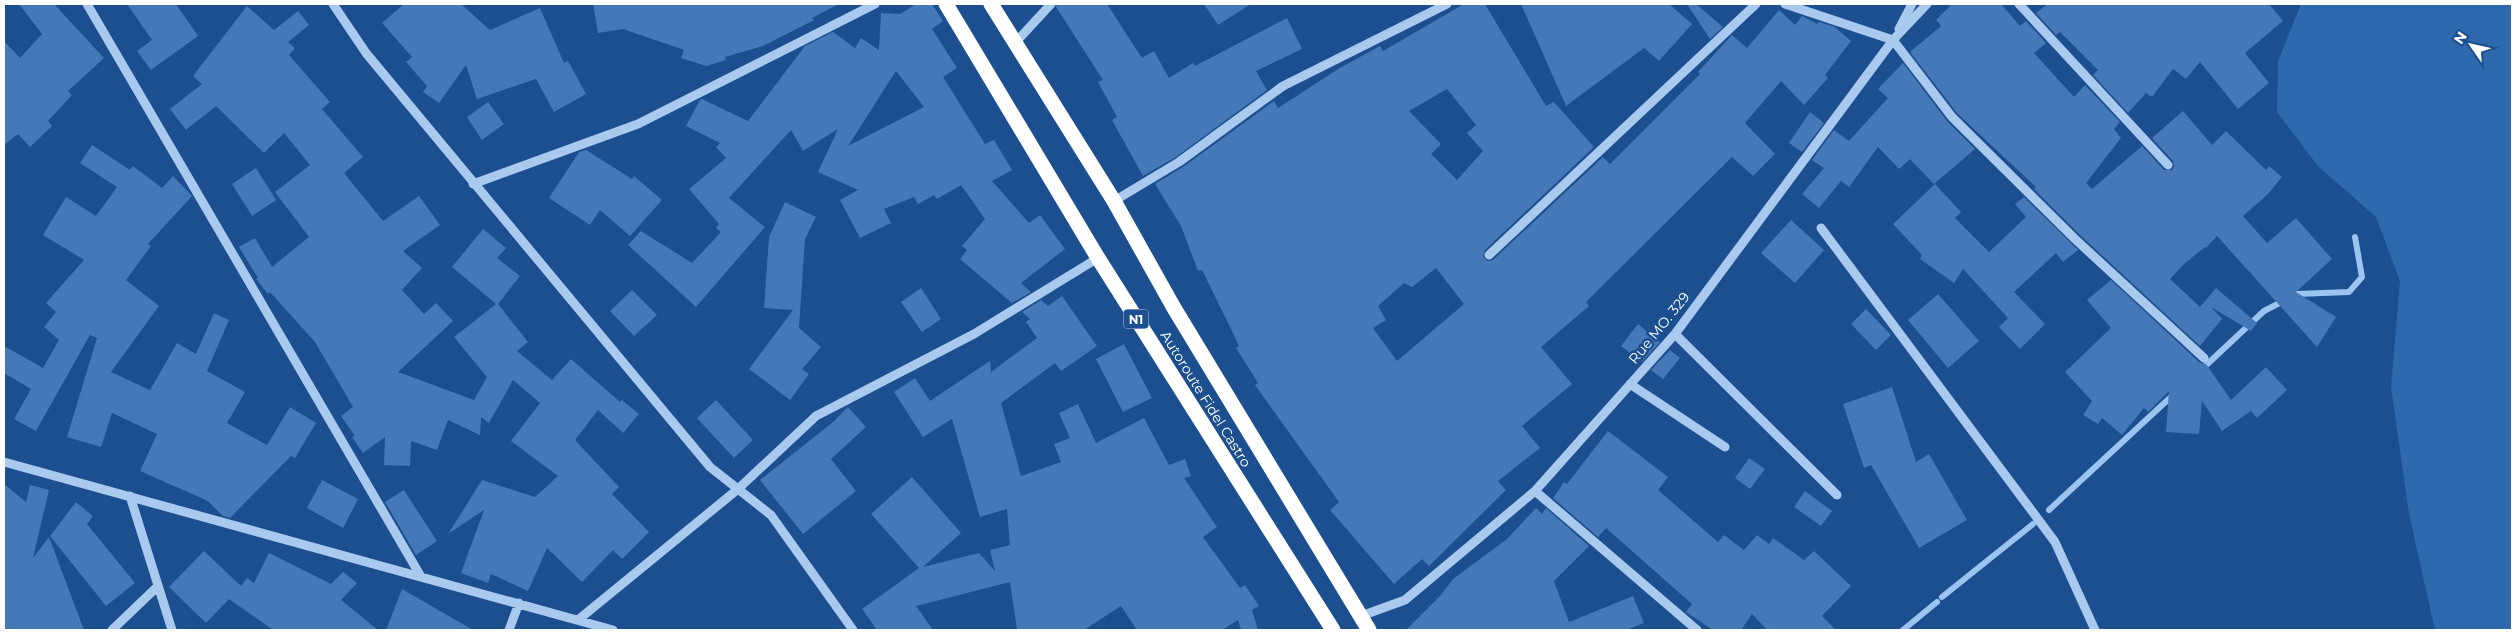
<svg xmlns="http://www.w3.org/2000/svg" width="2516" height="634" font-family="Montserrat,sans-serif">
<rect width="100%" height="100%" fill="#1b4f8f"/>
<path fill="#2e69ad" d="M2301,4H2512V630H2435L2409,514L2391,387L2400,281L2376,217L2318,166L2277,112L2278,61Z"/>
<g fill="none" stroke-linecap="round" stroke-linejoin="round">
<path stroke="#9cc4f0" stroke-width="6" d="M2201,370L2264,311L2297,294L2349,292L2362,277L2355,237
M2049,510L2173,395
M1942,597L2033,524
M1903,630L1937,602"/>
</g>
<path fill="#4478b7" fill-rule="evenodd" d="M19,4H54L104,58L68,91L72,95L48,121L52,126L30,147L18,134L4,145V41L20,58L42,34Z
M127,4H176L198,36L151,70L137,51L152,40Z
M404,4H461L490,30L540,8L564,63L568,61L586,94L554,112L536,79L477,99L466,65L439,103L423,92L427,86L406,62L412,57L382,23Z
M593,4H839L812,18L814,20L763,46L725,57L726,60L706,66L681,58L684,50L623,29L598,33Z
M916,4H932L943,21L932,29L957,68L943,77L985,144L994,140L1012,170L992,181L1029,223L1040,215L1065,249L1021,283L1031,292L1012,303L960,259L967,250L962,246L985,219L961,185L937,199L934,195L918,204L914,197L884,209L891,223L860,238L840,200L858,190L818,172L838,129L803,151L791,130L729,198L765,227L696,307L628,245L641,231L692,263L721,232L716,228L719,224L689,189L726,158L716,147L720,143L686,126L700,100L702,99L748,121L805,46L833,32L855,48L861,38L879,50L881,13L900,14ZM896,71L924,107L848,146Z
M1057,4H1107L1142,58L1154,51L1169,78L1193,63L1195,66L1287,18L1302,49L1256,71L1267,90L1176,157L1143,176L1112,120L1117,117L1098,82L1103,80L1056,7Z
M1204,4H1251L1218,25Z
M1464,4H1485L1546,106L1554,102L1594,147L1485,250L1483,257L1488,261L1493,260L1603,157L1610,164L1700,74L1698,72L1732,35L1747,48L1779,10L1795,25L1802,16L1817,24L1819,22L1835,27L1851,41L1825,75L1828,78L1804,105L1781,81L1745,123L1775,154L1753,176L1732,157L1586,302L1589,306L1541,347L1572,384L1522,426L1540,448L1498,481L1506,490L1429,566L1422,559L1394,584L1330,510L1339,502L1255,385L1258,383L1236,348L1239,346L1230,327L1202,270L1198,271L1181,226L1155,184L1183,167L1274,101L1278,108L1338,69L1380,46L1383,51ZM1447,89L1476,125L1467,133L1483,151L1457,180L1431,154L1441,144L1409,111ZM1436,268L1464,304L1397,361L1373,328L1386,320L1378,306L1404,283L1412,287Z
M1521,4H1669L1692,24L1659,61L1644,48L1566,106Z
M1687,4H1696L1723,27L1710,39Z
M1952,4H2001L2020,26L2026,21L2046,43L2034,53L2074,97L2085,85L2120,122L2114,129L2121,138L2086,183L2092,189L2142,146L2164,170H2172L2174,166L2173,161L2152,138L2183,111L2212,145L2226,131L2266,170L2269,166L2282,177L2267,195L2243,216L2267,243L2296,218L2332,259L2296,292L2336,317L2317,347L2217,236L2206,248L2205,247L2184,264L2170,279L2200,307L2216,288L2257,323L2251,331L2211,307L2222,319L2200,346L2079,234L2034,189L2036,187L1957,113L1910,52L1941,26L1936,20Z
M2048,4H2269L2283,21L2245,53L2269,83L2238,109L2200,62L2186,79L2173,69L2152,97L2146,93L2128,113L2093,75L2098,70L2060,32L2056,35L2036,13Z
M247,6L274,30L298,11L309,25L288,42L295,48L289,55L330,102L322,109L363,157L344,173L383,221L419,196L440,225L403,251L422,268L402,290L424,314L436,303L453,321L398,372L474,400L487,377L454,337L496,304L452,267L483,229L506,248L497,258L520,276L498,304L528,342L517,351L552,380L571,359L620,402L622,400L639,414L623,433L598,410L575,440L619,487L612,494L649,532L622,559L613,550L582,582L547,548L528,591L491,574L488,583L461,573L484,510L448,534L482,480L535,497L558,476L511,441L540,403L513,380L489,423L481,417L480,435L448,420L437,450L411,441L410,466L384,465L385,437L363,453L352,437L355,436L341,416L353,407L315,342L270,292L268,294L256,279L258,278L239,247L255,238L272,267L309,237L275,192L310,165L284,133L264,153L216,106L186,130L170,109L202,84L193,76Z
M1903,63L1947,121L1975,149L1934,184L1910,159L1899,169L1878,147L1849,187L1841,181L1819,208L1802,194L1824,168L1812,160L1834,130L1849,141L1888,98L1878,89Z
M488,102L504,124L482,140L467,117Z
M1810,112L1824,123L1802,152L1789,143Z
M92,145L130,170L133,166L162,188L173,176L192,196L148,244L151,246L126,280L159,306L111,372L150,390L177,343L196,354L214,313L229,320L207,371L245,392L227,423L267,445L290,407L316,423L295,458L291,456L230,518L223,516L208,501L140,471L157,434L112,413L101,447L67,437L97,338L90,335L36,431L14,419L31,389L4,373V346L43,368L59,340L44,327L56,312L46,303L84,260L43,235L66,197L96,216L117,187L80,163Z
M586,150L632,179L634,176L662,200L630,236L600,210L590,225L549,198L579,152Z
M256,168L276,200L252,216L232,184Z
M1935,184L1961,212L1955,218L1989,252L2026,217L2015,204L2024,197L2078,250L2063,262L2056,253L2014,292L2045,324L2020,349L1999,327L2008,318L1963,269L1954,283L1920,259L1922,255L1893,224Z
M785,202L816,217L805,239L799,328L821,347L802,369L809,374L790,400L749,369L793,310L764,308L769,237Z
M1791,220L1824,250L1795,283L1761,253Z
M2111,280L2200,363L2206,364L2231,400L2266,367L2287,390L2257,418L2251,411L2222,431L2202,401L2199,434L2166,432L2169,391L2148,412L2144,408L2122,435L2102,418L2098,424L2083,415L2092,401L2065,372L2111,328L2087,300Z
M921,288L941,319L922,332L901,302Z
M632,290L657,315L634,336L610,311Z
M1938,294L1979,341L1948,368L1908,320Z
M1062,296L1097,346L1061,371L1055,363L1001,403L1021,476L1061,462L1054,444L1070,438L1059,413L1078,404L1096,443L1144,418L1169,465L1185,459L1191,476L1184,478L1217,527L1203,537L1240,588L1245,585L1259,606L1252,610L1258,630H1241L1238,620L1222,630H1137L1121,606L1084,630H1017L1010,582L916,606L933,630H877L862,609L919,568L871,514L912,477L961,533L923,567L979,553L995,571L990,550L1010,545L1007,509L980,517L952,419L923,437L894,392L915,378L930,401L990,361L991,372L1037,338L1026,322L1030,319L1022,312L1041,300L1048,306Z
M1866,309L1891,335L1876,350L1851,324Z
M1638,324L1660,342L1642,362L1621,346Z
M1124,344L1152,398L1123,412L1096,359Z
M1670,350L1680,358L1663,379L1651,370Z
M1892,387L1916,462L1929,454L1967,520L1919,548L1871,465L1864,468L1843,404Z
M716,400L753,440L734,458L697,418Z
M848,407L866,427L831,459L856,491L803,534L760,480L833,422Z
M1608,431L1668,477L1658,490L1718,542L1724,535L1744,550L1757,535L1769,544L1773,538L1804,560L1814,551L1851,586L1822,616L1836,630H1767L1752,614L1741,630H1713L1686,612L1692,604L1606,528L1598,537L1553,498L1564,482L1567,484Z
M1749,458L1765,469L1750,489L1735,478Z
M322,480L358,499L343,528L307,508Z
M4,484L26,502L30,485L49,490L33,558L49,537L84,630H4Z
M404,490L437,541L416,555L385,502Z
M1805,491L1832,511L1821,526L1794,507Z
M76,502L93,516L87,524L135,583L106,606L50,536Z
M1536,508L1542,514L1546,508L1589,546L1554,581L1569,622L1633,596L1644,623L1626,630H1406L1440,596L1453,579L1507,539Z
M204,551L241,586L247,578L254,583L269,553L331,584L343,572L357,583L341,600L378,630H273L229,599L206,623L169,587Z
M402,589L473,630H386Z"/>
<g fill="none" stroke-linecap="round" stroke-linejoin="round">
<path stroke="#a9c9ee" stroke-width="9" d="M87,4L420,575
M333,4L366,53L710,467L771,515L853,630
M1785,4L1893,40L1952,117L2075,239L2204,358
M2019,4L2168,165
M1899,29L1912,4
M1015,43L1051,4
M473,184L638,124L875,4
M1114,201L1179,162L1283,86L1447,4
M1821,228L2055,542L2095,630
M1489,255L1756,4
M1675,334L1837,495
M1630,384L1725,447
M4,462L613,630
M1535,491L1697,630
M130,496L172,630
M1361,616L1405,600L1535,491L1675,334L1893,40L1927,4
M578,620L738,489L816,416L974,334L1098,258
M112,630L158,586
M509,630L519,603"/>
<path stroke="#fff" stroke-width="15" d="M946,4L1098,258L1333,630
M991,4L1114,201L1174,308L1369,630"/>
</g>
<g text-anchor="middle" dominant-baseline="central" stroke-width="5" stroke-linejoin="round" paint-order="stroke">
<rect fill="#1b4f8f" stroke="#bbcadd" stroke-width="1" x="1123.5" y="309.5" width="25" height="19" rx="4"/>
<g font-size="12" font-weight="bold" fill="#fff">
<text x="1136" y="319">N1</text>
</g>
<g font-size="14" fill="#fff" stroke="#1b4f8f">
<text transform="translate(1659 328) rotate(-51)">Rue MO. 329</text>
<text transform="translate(1206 399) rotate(58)">Autoroute Fidel Castro</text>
</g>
</g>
<rect width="2516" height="634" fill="none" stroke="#ffffff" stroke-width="10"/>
<g transform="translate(2471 45) rotate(304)" stroke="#1b4f8f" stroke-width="4" paint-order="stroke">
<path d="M0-4L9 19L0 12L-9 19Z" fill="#ffffff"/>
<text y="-8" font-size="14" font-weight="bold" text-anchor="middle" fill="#ffffff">N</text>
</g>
</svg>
